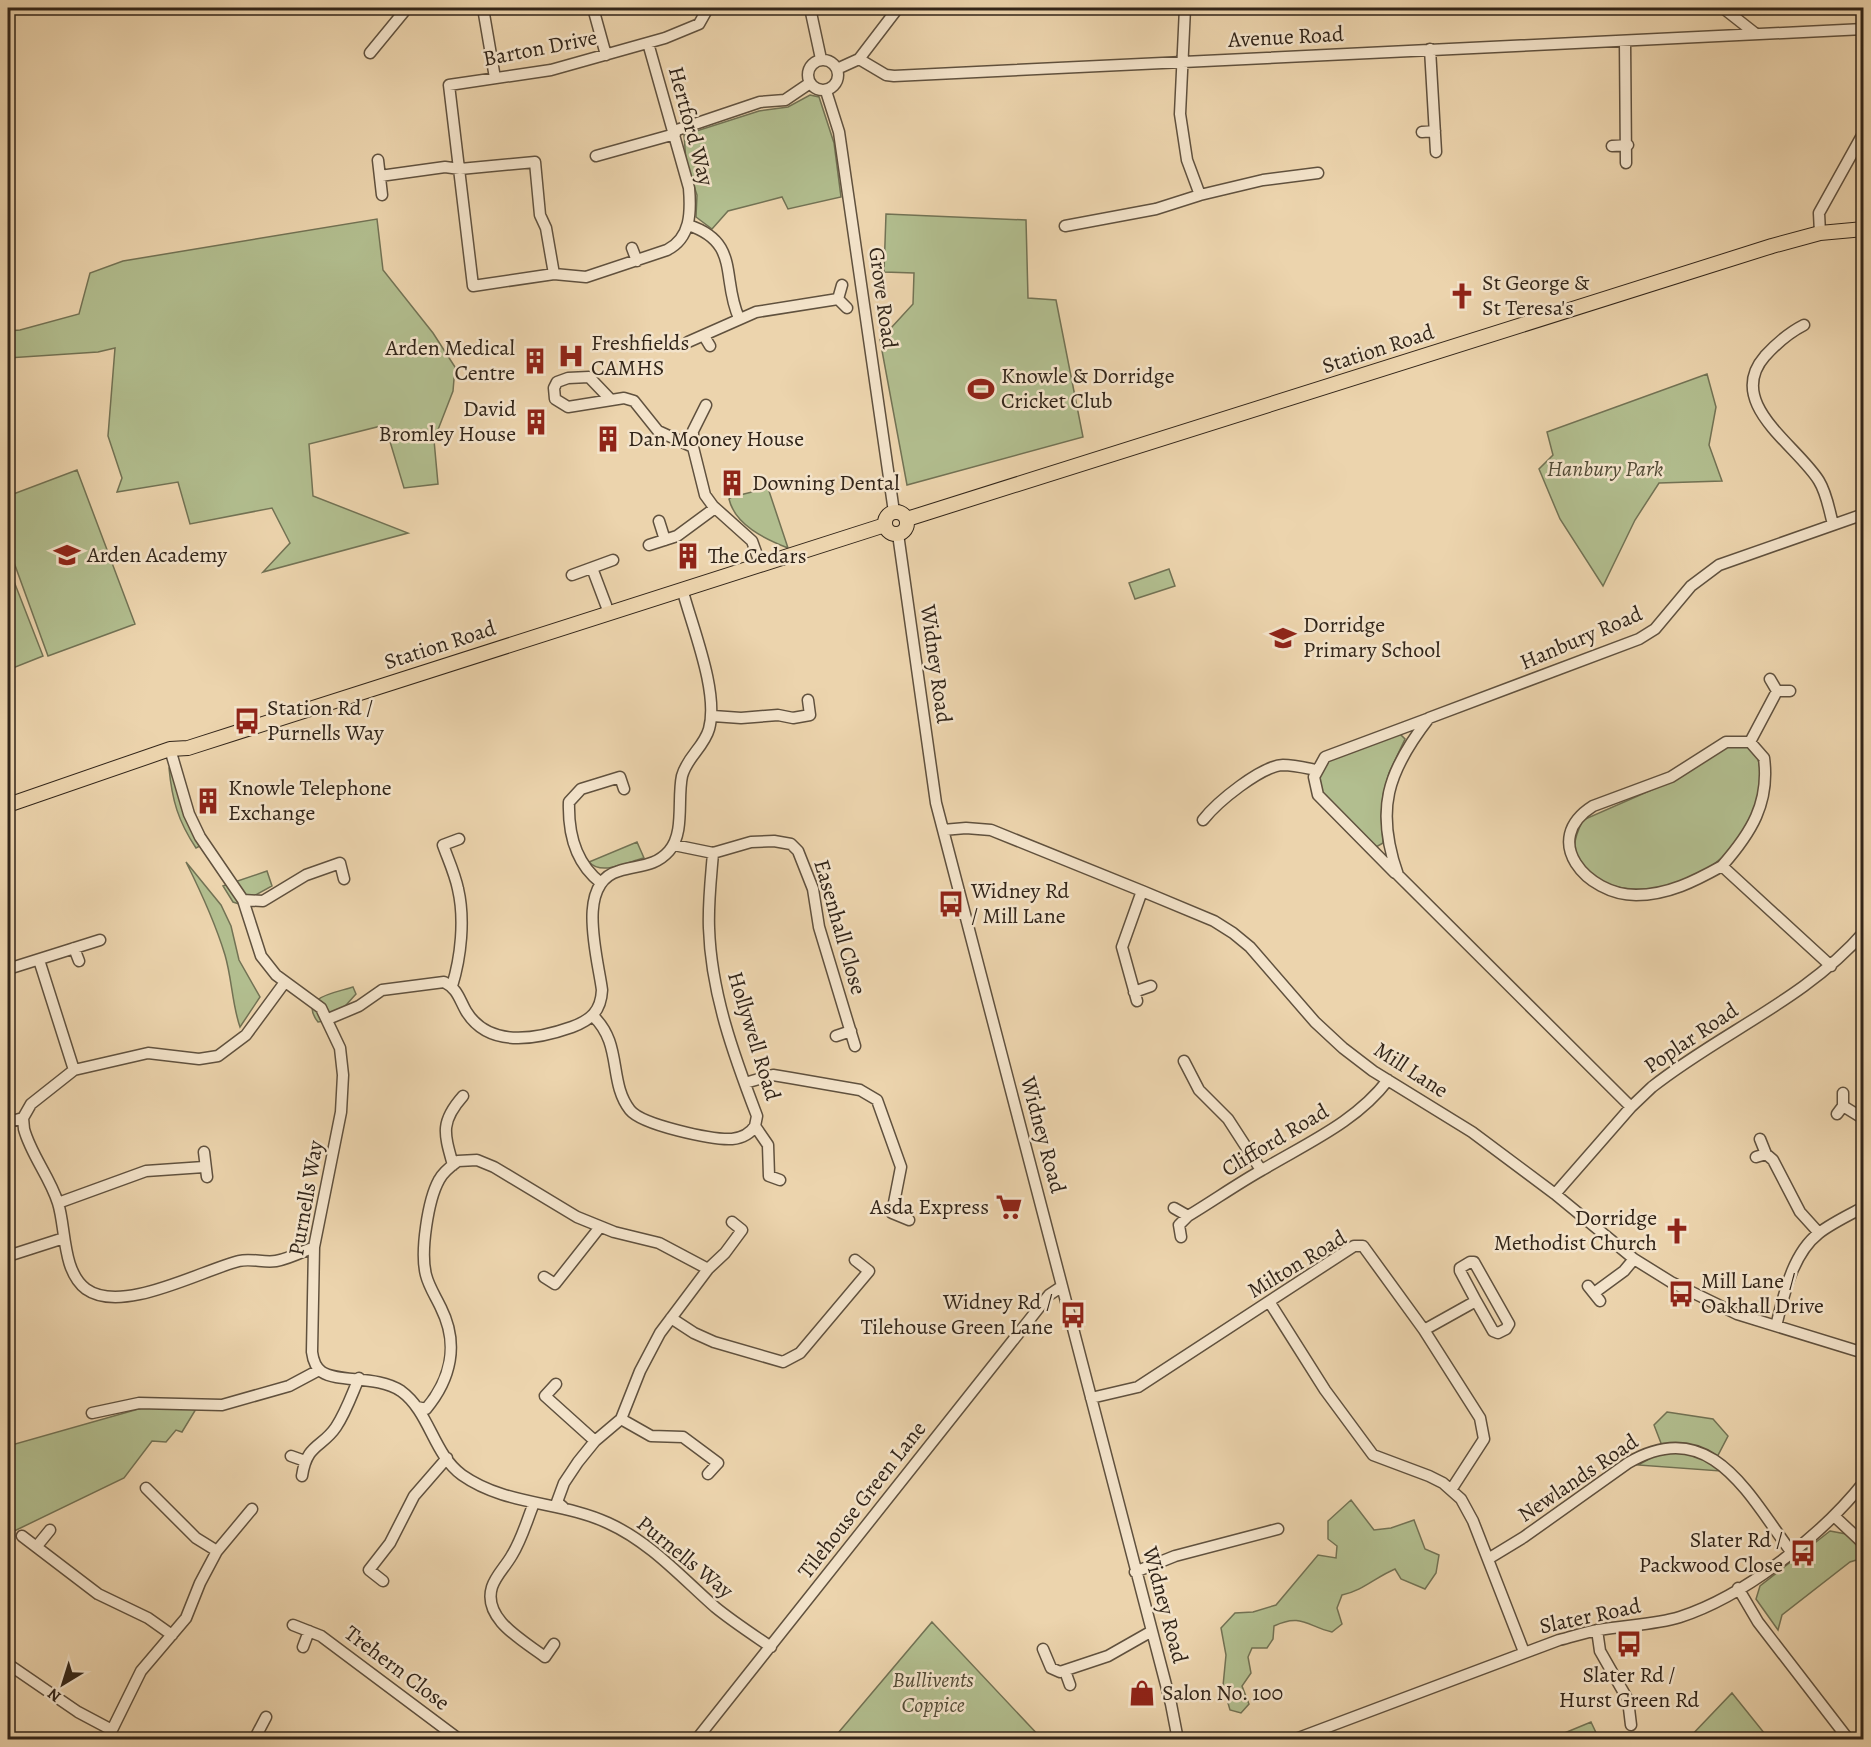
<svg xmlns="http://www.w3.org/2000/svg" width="1871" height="1747" font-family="Alegreya,serif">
<rect width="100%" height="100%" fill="#ecd4ad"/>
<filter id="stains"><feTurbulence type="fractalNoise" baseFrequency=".00333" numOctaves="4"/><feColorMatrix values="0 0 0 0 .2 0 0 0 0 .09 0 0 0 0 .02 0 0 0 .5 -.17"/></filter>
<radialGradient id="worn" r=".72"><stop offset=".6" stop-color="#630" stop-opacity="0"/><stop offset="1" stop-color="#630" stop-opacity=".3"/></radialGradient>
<path fill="#b2be8f" stroke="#727254" stroke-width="1.5" d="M810,95L819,97L834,143L841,197L788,209L782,197L728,211L712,229L696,217L697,195L686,161L684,135L759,111L788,107Z
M886,214L1026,220L1028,298L1056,300L1083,437L907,485L880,340L913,304L914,273L884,272Z
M377,219L383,270L433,333L455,367L453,391L434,440L438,484L404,488L385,425L309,444L313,496L408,533L263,572L290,543L272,508L190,524L178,482L117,492L122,478L108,436L115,348L98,352L8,358V331L20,330L79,314L90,273L123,261Z
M1707,374L1716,407L1709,445L1722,481L1659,483L1635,520L1603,586L1560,519L1539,469L1553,455L1547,432Z
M77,470L135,624L48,656L8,546V496Z
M768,488L788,548C765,539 735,525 729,499L732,497Z
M8,566L43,656L8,670Z
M1169,569L1175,586L1135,599L1129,583Z
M1399,733L1405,739L1389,773L1383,795L1381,816L1383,843L1376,847L1322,795L1317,778L1326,760Z
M1724,746C1731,746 1741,745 1747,747C1758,751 1760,764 1760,774C1760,841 1700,892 1634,889C1619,888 1603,885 1592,875C1570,855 1571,844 1583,820L1681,777Z
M174,763L206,843L196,848C178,821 172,800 169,768Z
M637,842L644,858C627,862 602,876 589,862Z
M186,862L221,905L231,926L239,960L260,997L240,1027C232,1004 232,979 225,955C215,922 201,892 186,862Z
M267,871L272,886L239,904L233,902L223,886Z
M353,987L356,994C345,1006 335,1021 318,1022C298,997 335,993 353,987Z
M142,1408L196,1409L182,1432L176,1430L166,1442L152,1441L124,1478L8,1534V1446Z
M1667,1412L1713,1419L1728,1436L1714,1463L1720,1471L1638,1465L1664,1451L1654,1425Z
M1351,1500L1374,1530L1391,1528L1414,1520L1425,1549L1439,1555L1436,1573L1425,1589L1401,1579L1395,1569C1376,1577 1362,1591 1342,1595L1337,1608L1342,1624L1332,1632C1307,1626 1301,1613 1274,1626L1273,1639L1267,1648H1252L1248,1657L1251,1673L1242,1686L1249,1704L1241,1713L1230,1710L1223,1686L1226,1655L1221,1628L1235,1613L1253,1612L1276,1605L1318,1555L1336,1558L1337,1546L1328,1539V1521Z
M1830,1531L1846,1534L1863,1552V1558L1850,1562L1782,1615L1778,1630L1756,1599L1760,1586Z
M932,1622L1042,1739H833Z
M1732,1693L1769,1739H1688Z
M1591,1722L1599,1739H1550Z"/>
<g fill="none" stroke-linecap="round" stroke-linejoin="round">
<g stroke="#60513e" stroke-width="13">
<path id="minor" d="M483,8L495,78
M593,8L606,55
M810,8L821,59
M1185,8L1180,114L1187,160L1200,195L1263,180L1318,173
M1723,8L1756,34
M1625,41L1626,163
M648,43L689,188C691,212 691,238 667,250L586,277L554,274L473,286L449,85L551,70L665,38L699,24L708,8
M1430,49L1436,152
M370,53L407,8
M859,59L886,75L894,76L1864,29
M808 75a15 15 0 1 1 30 0a15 15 0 1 1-30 0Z
M837,69L859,59L898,8
M826,91L839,132L894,512
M674,131L760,102L785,100L810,83
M1422,132L1435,131
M1612,146L1628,145
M596,156L675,134
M378,160L382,195
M380,176L445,167L460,169L535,162L540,215L546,228L554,274
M688,225C741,242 721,279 739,318
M1065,226L1156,209L1200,195
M1820,233L1819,213L1864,132
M632,248L637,261
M842,285L838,299L847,308
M1804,325C1788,333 1777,343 1765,356C1724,403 1797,445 1819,481C1827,494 1829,510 1833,524
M704,336L710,346
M688,342L756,312L838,299
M611,400L589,377L568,378L557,382L554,388L555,399L568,407L624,398L634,401L658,431L693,447
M693,447L705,495L713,506L752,541L761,566
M693,447V431L706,405
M659,521L665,540
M898,534L936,803L1171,1704L1178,1740
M649,545L677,536L715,508
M592,568L609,613
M572,575L613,560
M1770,679L1777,691H1790
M713,716L741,718L778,715L793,718L810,715L808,700
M1750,742L1777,691
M170,749L189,814L200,837L243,900L261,956L276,975L321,1008L340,1048L343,1075L341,1112L314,1247L312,1352C313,1360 315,1367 322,1372C339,1383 377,1375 401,1391C430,1412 433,1454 462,1475C506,1506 561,1501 608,1523C650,1542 681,1577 715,1607C732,1621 752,1634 771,1647
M1203,820C1217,802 1261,766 1283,765C1294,765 1306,768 1316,770
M943,830L966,828L991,830L1142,891L1214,921L1233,933L1250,947L1315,1022L1343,1048L1373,1071L1472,1132L1555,1194L1634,1259L1671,1282L1737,1314L1864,1353
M674,845L713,853C711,878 708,903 709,928C711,993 734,1056 757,1116L755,1126L768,1145L769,1176L780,1180
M713,853L751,842L774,841L791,844L798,851L813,889L819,927L855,1046
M1722,866C1751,833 1770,803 1764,758L1750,742H1726L1671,777L1593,806C1539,840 1587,895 1636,895C1668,895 1695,881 1722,866L1831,966
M1395,873L1318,795L1314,777L1325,757L1427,719
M601,883C575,863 568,834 569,802L581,789L620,777L624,789
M243,900L263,901L306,875L340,863L344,879
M74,948L79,961
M39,960L74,1070
M8,969L100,940
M285,982L246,1035L218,1056L199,1059L148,1053L74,1070L31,1104L23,1118L24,1129C31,1155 50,1177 58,1203C66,1228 62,1271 86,1289C122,1315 202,1270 239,1261C251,1258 264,1263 276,1261C288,1259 302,1252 314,1247
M452,986C461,957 465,919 458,889C455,874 448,859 443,845L459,839
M1134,992L1151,986
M1137,1001L1122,947L1142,891
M593,1016C623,1044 608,1082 630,1110C642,1125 712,1140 732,1139C741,1138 750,1134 755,1126
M328,1019L359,1006L382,990L444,982C458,989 459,999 466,1011C489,1049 538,1039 572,1027C591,1020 601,1011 602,990C598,958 575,883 619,871C638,865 655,867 669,851C685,833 677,799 682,776C687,757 704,747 709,729C719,693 693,629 683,592
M836,1036L851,1031
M1184,1061L1199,1090L1228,1119L1261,1170
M745,1083L773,1075L791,1078L860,1090L877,1100L901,1167L892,1213L909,1220
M1843,1106L1864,1119
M1631,1107L1398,875C1375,810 1387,772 1429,718L1639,639L1655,629L1691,586L1719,565L1864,514
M1837,1114L1843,1106V1093
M8,1122L23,1118
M1760,1139L1766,1154
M204,1152L207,1177
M1756,1157L1766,1154L1773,1160L1800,1212L1819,1233
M453,1165C444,1133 440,1122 463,1096
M1555,1194L1631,1107L1652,1087C1720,1033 1806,999 1864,932
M58,1203L146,1171L204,1167
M1174,1208L1188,1216C1213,1201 1237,1184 1262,1170C1307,1143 1356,1122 1388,1080
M1181,1237L1179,1225L1188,1216
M8,1256L64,1238
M708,1269L725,1253L742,1230L732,1222
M544,1277L555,1284L600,1227
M1588,1286L1600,1301
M1594,1293L1624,1271L1634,1259
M1270,1303L1325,1390L1373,1455L1429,1476L1443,1483L1461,1499L1473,1521L1524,1652
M671,1318L694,1333L714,1342L783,1362L800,1353L869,1271L855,1260
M1776,1326C1784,1295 1792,1254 1819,1233C1832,1223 1849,1215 1864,1207
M1424,1330L1476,1301L1460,1271V1268L1470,1262H1474L1509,1324L1506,1329L1498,1333L1493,1331L1476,1301
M556,1384L545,1396L595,1441
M1091,1398L1138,1387L1354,1246H1363L1424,1330L1480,1418L1484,1439L1451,1490
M417,1407L426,1409C451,1379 459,1344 441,1308C436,1297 429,1287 426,1275C420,1252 428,1200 439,1180C443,1172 451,1166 458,1161L477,1160L494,1167L577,1217L614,1232L659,1243L708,1269L660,1333L640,1371L621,1419L595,1441L578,1462L564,1483L557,1502L563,1507
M92,1413L139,1403L222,1405L289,1386L319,1370
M621,1419L651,1436L683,1437L718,1463L708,1474
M291,1456L305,1461
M302,1476C307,1443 322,1448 336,1427C346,1412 352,1394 359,1378
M146,1488L196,1538L217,1551
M534,1503C527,1520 522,1539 512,1555C506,1566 496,1575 492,1587C482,1619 524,1641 545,1657L554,1644
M1834,1516L1864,1544
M22,1536L98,1594L148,1618L172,1635
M37,1546L50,1530
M1488,1559L1524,1537L1628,1463C1711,1414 1749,1496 1792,1553
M1135,1572L1175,1556L1278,1529
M383,1581L369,1570L390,1543L414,1496L447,1458
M1738,1588L1758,1622L1849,1740
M293,1625L321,1636L460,1740
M1597,1630L1600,1651L1628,1700L1631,1725
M303,1647L309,1631
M1043,1649L1051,1668L1060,1672L1108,1656L1152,1631
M8,1664L78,1712L110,1729
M1065,1671L1070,1685
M255,1738L266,1717
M107,1740L141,1671L186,1618L200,1583L217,1551L252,1509
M696,1740L1049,1295L1061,1287
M1293,1740L1559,1640C1572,1637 1585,1632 1599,1630C1626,1625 1654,1625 1680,1617C1745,1596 1822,1535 1864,1482"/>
</g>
<g stroke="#322519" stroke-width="16">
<path id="major" d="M885 523a11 11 0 1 1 22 0a11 11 0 1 1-22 0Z
M907,519L1772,246L1820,233L1864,229
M8,805L170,749L188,748L885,525"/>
</g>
<use href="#minor" stroke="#f3e3ca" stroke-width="10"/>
<use href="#major" stroke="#ecd4ad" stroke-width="14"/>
</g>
<defs>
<g id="church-bare" transform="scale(2.07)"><path d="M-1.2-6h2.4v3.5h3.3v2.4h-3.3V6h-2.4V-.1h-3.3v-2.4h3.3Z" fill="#8f2418" stroke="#f3e3ca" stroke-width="2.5" paint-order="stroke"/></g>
<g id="hospital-bare" transform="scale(2.07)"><path d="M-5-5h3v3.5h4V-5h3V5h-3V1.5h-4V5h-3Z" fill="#8f2418" stroke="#f3e3ca" stroke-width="2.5" paint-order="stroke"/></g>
<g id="building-bare" transform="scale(2.07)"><path d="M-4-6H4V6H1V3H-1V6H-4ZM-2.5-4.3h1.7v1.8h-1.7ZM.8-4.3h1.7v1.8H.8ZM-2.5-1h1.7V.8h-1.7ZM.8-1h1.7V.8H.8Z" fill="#8f2418" stroke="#f3e3ca" stroke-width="2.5" paint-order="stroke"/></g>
<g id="stadium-bare" transform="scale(2.07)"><path d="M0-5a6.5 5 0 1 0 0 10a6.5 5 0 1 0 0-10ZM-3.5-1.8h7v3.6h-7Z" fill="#8f2418" stroke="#f3e3ca" stroke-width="2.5" paint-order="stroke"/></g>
<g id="school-bare" transform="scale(2.07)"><path d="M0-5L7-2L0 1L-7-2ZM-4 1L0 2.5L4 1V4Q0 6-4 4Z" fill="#8f2418" stroke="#f3e3ca" stroke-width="2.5" paint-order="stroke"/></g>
<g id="bus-bare" transform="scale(2.07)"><path d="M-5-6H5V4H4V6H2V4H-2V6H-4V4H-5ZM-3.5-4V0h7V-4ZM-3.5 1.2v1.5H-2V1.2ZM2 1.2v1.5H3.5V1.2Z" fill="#8f2418" stroke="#f3e3ca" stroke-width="2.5" paint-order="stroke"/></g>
<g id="supermarket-bare" transform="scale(2.07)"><path d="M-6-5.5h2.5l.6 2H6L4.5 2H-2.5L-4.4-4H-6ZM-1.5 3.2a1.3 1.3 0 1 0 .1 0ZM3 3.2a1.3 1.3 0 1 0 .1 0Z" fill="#8f2418" stroke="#f3e3ca" stroke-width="2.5" paint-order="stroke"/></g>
<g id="shop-bare" transform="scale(2.07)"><path d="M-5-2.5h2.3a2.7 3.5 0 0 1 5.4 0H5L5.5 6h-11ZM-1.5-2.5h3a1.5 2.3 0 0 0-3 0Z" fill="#8f2418" stroke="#f3e3ca" stroke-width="2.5" paint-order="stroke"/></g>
</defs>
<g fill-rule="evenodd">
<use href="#church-bare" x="1462" y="296"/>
<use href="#hospital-bare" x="571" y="356"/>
<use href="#building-bare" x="535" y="361"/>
<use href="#stadium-bare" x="981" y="389"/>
<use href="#building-bare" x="536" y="422"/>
<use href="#building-bare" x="608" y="439"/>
<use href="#building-bare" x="732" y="483"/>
<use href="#school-bare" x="67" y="555"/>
<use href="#building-bare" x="688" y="556"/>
<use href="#school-bare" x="1283" y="638"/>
<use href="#bus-bare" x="247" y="721"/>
<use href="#building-bare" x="208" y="801"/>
<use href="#bus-bare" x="951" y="904"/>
<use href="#supermarket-bare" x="1009" y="1207"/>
<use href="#church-bare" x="1677" y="1231"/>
<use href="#bus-bare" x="1681" y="1294"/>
<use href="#bus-bare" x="1073" y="1315"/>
<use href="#bus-bare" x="1803" y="1553"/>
<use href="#bus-bare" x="1629" y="1644"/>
<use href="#shop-bare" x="1142" y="1693"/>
</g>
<g text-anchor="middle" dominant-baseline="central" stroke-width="5" stroke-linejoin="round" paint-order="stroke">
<g font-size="22" fill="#322519" stroke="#f3e3ca">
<text transform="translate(1286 37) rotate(-3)">Avenue Road</text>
<text transform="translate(540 48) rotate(-11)">Barton Drive</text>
<text transform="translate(691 126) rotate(75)">Hertford Way</text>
<text transform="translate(883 298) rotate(82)">Grove Road</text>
<text transform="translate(1378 349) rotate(-18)">Station Road</text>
<text transform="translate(1581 638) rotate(-23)">Hanbury Road</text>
<text transform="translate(440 645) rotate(-18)">Station Road</text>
<text transform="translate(936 664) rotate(82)">Widney Road</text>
<text transform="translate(840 927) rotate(74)">Easenhall Close</text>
<text transform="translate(754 1036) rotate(73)">Hollywell Road</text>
<text transform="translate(1691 1038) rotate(-34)">Poplar Road</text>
<text transform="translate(1411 1070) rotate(33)">Mill Lane</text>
<text transform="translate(1043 1135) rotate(75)">Widney Road</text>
<text transform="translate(1275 1140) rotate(-31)">Clifford Road</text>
<text transform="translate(306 1198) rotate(-80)">Purnells Way</text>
<text transform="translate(1297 1264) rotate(-31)">Milton Road</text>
<text transform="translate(1578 1478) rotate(-34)">Newlands Road</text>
<text transform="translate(862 1500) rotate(-52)">Tilehouse Green Lane</text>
<text transform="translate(685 1557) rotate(39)">Purnells Way</text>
<text transform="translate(1165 1605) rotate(75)">Widney Road</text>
<text transform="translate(1590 1616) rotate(-12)">Slater Road</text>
<text transform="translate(397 1668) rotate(37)">Trehern Close</text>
</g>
<g font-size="22" fill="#322519" stroke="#f3e3ca" text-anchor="start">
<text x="1482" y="283">St George &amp;<tspan x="1482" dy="25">St Teresa's</tspan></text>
<text x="591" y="343">Freshfields<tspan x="591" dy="25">CAMHS</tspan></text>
<text x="515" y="348" text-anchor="end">Arden Medical<tspan x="515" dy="25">Centre</tspan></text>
<text x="1001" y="376">Knowle &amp; Dorridge<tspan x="1001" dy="25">Cricket Club</tspan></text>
<text x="516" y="409" text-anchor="end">David<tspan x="516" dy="25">Bromley House</tspan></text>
<text x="628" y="439">Dan Mooney House</text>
<text x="752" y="483">Downing Dental</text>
<text x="87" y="555">Arden Academy</text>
<text x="708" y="556">The Cedars</text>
<text x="1303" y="625">Dorridge<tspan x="1303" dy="25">Primary School</tspan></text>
<text x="267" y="708">Station Rd /<tspan x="267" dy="25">Purnells Way</tspan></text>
<text x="228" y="788">Knowle Telephone<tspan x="228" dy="25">Exchange</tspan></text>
<text x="971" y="891">Widney Rd<tspan x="971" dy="25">/ Mill Lane</tspan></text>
<text x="989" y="1207" text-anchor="end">Asda Express</text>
<text x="1657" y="1218" text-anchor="end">Dorridge<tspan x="1657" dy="25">Methodist Church</tspan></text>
<text x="1701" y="1281">Mill Lane /<tspan x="1701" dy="25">Oakhall Drive</tspan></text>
<text x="1053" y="1302" text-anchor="end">Widney Rd /<tspan x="1053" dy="25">Tilehouse Green Lane</tspan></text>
<text x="1783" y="1540" text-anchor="end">Slater Rd /<tspan x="1783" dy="25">Packwood Close</tspan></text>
<text x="1629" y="1675" text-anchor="middle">Slater Rd /<tspan x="1629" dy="25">Hurst Green Rd</tspan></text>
<text x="1162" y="1693">Salon No. 100</text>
</g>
<g font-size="22" font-style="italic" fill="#524b36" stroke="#f3e3ca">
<text x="1605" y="469">Hanbury Park</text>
<text x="933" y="1680">Bullivents<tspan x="933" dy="25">Coppice</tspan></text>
</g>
</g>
<rect width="1871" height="1747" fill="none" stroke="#ecd4ad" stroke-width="30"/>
<rect x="9" y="9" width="1853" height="1729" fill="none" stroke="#322519" stroke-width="3"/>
<rect x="15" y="15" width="1841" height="1717" fill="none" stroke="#322519" stroke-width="1.5"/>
<g transform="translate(63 1684) rotate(218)" stroke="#f3e3ca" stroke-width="4.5" paint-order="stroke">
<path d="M0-4.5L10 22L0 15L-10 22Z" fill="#322519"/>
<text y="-9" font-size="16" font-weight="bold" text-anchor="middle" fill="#322519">N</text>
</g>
<rect width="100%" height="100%" filter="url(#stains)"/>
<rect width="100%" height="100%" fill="url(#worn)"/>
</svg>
